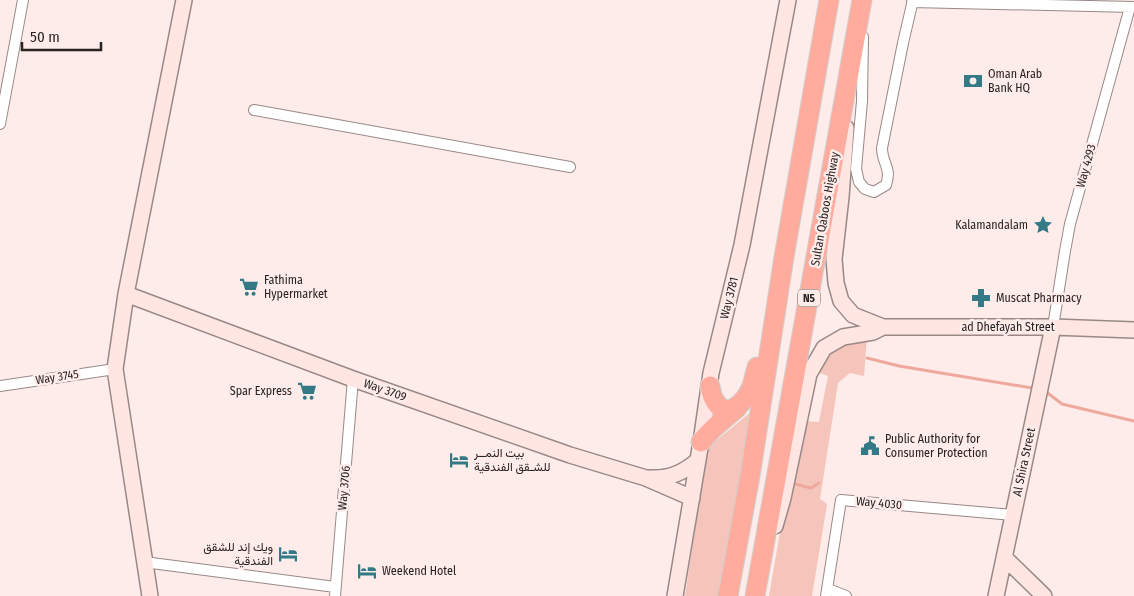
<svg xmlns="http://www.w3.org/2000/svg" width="1134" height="596" font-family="'Fira Sans Condensed',Vazirmatn,sans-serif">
<rect width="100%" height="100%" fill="#fdece9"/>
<path fill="#f5c4ba" d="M867,335L864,376L850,373L838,383L820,499L827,504L812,596H769L786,498L804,421L819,422L828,376L815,371L826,351Z
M752,411L720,596H685L707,448Z"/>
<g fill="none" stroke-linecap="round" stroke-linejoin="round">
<path stroke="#efa99c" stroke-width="3" d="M867,358L899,366L1032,388
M1045,391L1062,404L1134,421
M795,484L811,488L819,483"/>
<g stroke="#988987" stroke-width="12">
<path id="street" d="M912,2L1134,7
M863,37L862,101L856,169L859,182L865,189L874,192L886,185C892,167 882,164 882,148L903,43L913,0
M254,110L570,167
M0,124L23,0
M1053,327L1065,251L1070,224L1130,7
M0,386L115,369
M144,562L335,587
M828,589L846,596
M335,596L353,379
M826,596L841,500L1013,515"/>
</g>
<g stroke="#988987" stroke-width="18">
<path id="secondary" d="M846,128L841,197L834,259L836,283L841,301L853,315L883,327H1053L1134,330
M126,294L353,379L570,455L646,478L692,498
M650,478C669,479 683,473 697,461
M775,526L783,498L809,374L824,348L843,337L873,332L883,327
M1005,558L1044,596
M150,596L115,369L126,294L184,0
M675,596L701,442L711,373L742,245L788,0
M996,596L1053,327"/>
</g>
<g stroke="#d0cfce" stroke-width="21">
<path id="highway" d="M710,386C711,391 712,397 715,401C727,422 746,401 752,386C754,380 755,373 757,367
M701,442C711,428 725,419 738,407
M728,596L750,476L784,257L829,0
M755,596L862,0"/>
</g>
<use href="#street" stroke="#fff" stroke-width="10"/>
<use href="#secondary" stroke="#ffe6e2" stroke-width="15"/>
<use href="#highway" stroke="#ffac9e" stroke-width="19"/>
</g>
<defs>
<g id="bank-bare" transform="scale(1.5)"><path d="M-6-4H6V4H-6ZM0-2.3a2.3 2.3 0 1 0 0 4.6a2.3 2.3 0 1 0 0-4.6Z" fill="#337a86" stroke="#fdece9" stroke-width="2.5" paint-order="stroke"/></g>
<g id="sight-bare" transform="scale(1.5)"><path d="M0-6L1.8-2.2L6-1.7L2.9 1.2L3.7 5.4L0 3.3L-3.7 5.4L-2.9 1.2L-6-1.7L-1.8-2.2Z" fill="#337a86" stroke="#fdece9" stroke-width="2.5" paint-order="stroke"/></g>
<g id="supermarket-bare" transform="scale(1.5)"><path d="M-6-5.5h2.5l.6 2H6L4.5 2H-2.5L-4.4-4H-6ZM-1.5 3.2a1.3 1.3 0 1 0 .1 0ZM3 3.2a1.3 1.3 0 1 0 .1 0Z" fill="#337a86" stroke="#fdece9" stroke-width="2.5" paint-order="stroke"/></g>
<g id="pharmacy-bare" transform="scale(1.5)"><path d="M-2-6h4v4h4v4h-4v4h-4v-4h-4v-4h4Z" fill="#337a86" stroke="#fdece9" stroke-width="2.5" paint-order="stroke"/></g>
<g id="civic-bare" transform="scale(1.5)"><path d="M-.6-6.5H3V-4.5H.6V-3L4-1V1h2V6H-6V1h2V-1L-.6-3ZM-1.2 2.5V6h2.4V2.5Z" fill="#337a86" stroke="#fdece9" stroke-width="2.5" paint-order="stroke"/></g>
<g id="hotel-bare" transform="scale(1.5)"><path d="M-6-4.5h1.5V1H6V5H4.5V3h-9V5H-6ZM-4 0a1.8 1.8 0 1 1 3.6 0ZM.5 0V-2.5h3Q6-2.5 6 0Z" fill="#337a86" stroke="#fdece9" stroke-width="2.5" paint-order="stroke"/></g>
</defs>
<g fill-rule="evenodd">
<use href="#bank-bare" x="973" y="81"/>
<use href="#sight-bare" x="1043" y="225"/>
<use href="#supermarket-bare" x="249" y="287"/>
<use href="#pharmacy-bare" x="981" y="298"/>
<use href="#supermarket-bare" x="307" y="391"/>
<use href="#civic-bare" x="870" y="446"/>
<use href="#hotel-bare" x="459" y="460"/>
<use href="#hotel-bare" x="288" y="554"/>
<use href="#hotel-bare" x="367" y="571"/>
</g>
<g text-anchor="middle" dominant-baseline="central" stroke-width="5" stroke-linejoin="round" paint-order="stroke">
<rect fill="#fdece9" stroke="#685f5e" stroke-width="1" x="798" y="289.5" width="22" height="17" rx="4"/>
<g font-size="11" font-weight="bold" fill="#282322">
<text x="809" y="298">N5</text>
</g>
<g font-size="12" fill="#282322" stroke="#fdece9" text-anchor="start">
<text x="988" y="74">Oman Arab<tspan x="988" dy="14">Bank HQ</tspan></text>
<text x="1028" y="225" text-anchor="end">Kalamandalam</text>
<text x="264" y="280">Fathima<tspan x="264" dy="14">Hypermarket</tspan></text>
<text x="996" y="298">Muscat Pharmacy</text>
<text x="292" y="391" text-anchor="end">Spar Express</text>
<text x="885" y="439">Public Authority for<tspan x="885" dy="14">Consumer Protection</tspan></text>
<text x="474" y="453">بيت النمــر<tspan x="474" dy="14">للشـقق الفندقية</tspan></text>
<text x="273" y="547" text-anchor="end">ويك إند للشقق<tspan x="273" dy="14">الفندقية</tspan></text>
<text x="382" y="571">Weekend Hotel</text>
</g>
<g font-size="12" fill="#282322" stroke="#fdece9">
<text transform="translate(1086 166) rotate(-75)">Way 4293</text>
<text transform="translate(825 209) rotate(-80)">Sultan Qaboos Highway</text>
<text transform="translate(729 298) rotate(-76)">Way 3781</text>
<text x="1008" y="327">ad Dhefayah Street</text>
<text transform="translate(57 377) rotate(-9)">Way 3745</text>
<text transform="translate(385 390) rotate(19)">Way 3709</text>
<text transform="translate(1024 462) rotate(-78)">Al Shira Street</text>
<text transform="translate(344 488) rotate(-85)">Way 3706</text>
<text transform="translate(879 503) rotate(5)">Way 4030</text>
</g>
</g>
<path d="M22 42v8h79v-8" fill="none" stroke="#282322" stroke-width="2.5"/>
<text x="30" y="42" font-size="15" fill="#282322" stroke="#fdece9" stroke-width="4" paint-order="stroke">50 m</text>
</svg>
